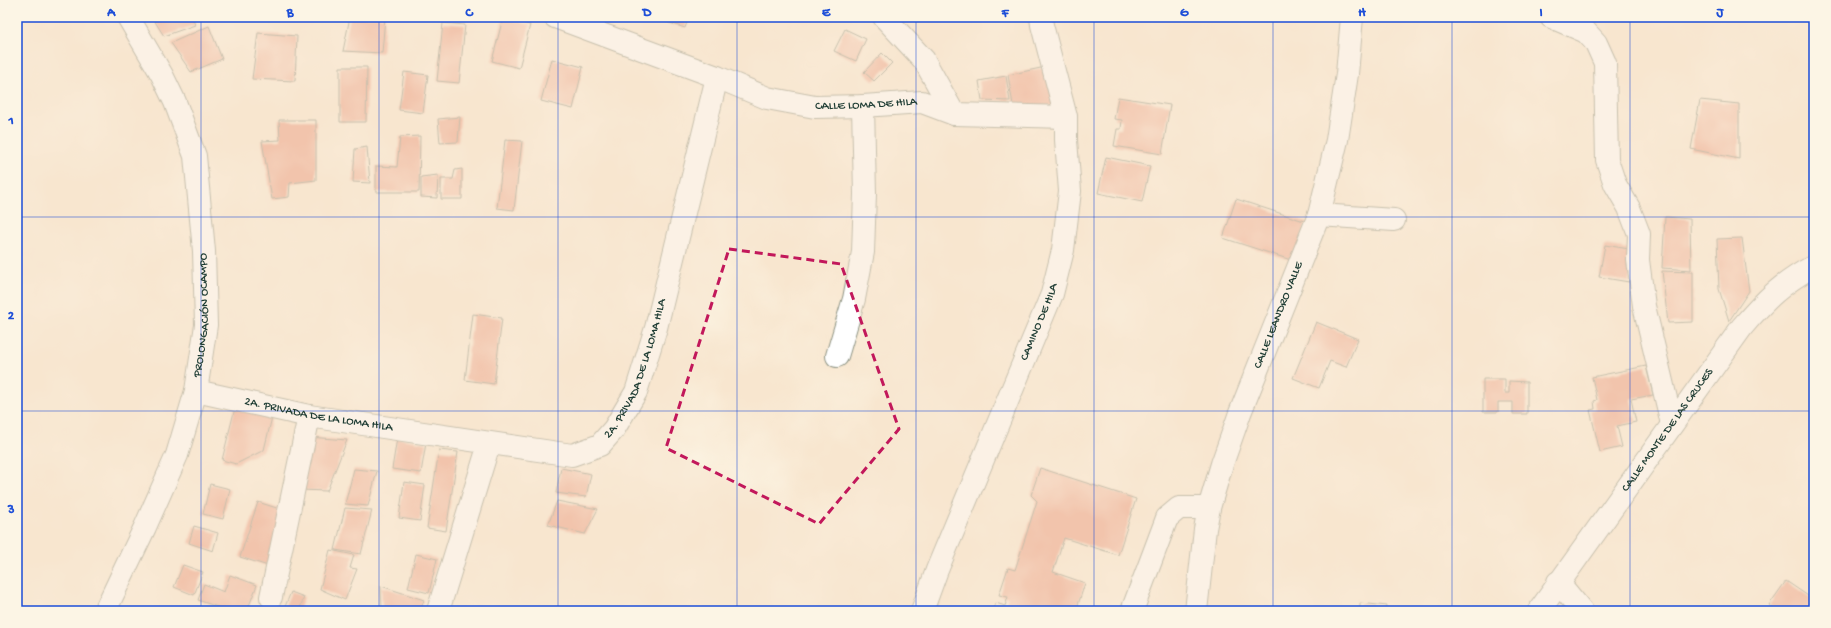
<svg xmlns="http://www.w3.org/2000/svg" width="1831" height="628" font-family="'Gochi Hand',sans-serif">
<rect width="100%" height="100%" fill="#fcf5e5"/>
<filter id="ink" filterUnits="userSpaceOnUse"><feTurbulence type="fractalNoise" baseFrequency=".025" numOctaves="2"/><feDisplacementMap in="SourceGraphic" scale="8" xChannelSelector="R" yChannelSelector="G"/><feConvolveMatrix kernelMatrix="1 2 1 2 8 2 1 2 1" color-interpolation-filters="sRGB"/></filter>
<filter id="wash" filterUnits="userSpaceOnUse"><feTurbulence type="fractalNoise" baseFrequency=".012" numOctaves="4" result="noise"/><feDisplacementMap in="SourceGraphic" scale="16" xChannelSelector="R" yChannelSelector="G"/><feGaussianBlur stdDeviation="0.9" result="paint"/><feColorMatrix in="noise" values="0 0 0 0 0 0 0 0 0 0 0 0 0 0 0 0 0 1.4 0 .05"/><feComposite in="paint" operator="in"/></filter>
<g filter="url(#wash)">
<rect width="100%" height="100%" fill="#f8e6cf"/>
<g id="blocks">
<path fill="#eb9c82" d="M161,17H192L195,25L164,36L154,20Z
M350,17H385L382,53L343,51Z
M651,17H689L685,28Z
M987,17H1022L1023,20L988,21Z
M503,18L530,25L519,68L492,61Z
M443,23L465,25L459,83L437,81Z
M209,26L222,59L191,72L171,43Z
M845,29L866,39L856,61L834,51Z
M258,33L297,36L295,81L252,79Z
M882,53L892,63L874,81L864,72Z
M552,59L583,67L573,109L541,101Z
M1050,66L1058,106L1013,105L1008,75Z
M340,67H367L366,122H340Z
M404,72L428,75L423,113L399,110Z
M1006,76L1010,101L982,100L979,81Z
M1118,97L1170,105L1162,154L1114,146L1117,129H1121L1122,120L1114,119Z
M1700,100L1739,104V159L1691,149Z
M460,117L458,142L440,143L438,119Z
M279,120H316V180L290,183L289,197L272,199L262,141L280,140Z
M420,136L419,192H376V166L397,167L400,137Z
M505,140L522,141L514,210L497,208Z
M367,147L370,183L353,182L355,149Z
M1106,157L1150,166L1142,202L1098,193Z
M462,169V199H441V179H453L455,170Z
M438,175L437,198L421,197V177Z
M1236,199L1307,222L1294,261L1223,238Z
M1665,217L1690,219L1691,270L1662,268Z
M1742,238L1749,291L1729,321L1719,289L1717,239Z
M1605,245L1635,250L1629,282L1599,277Z
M1662,271L1693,272V322L1668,323Z
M473,314L502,318L494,384L465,380Z
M1316,322L1358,339L1346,367L1330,361L1319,388L1293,378Z
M1646,366L1653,395L1631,399L1636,422L1617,426L1622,447L1600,452L1590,410L1595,409L1594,401L1597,400L1592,377Z
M1483,379H1505V393H1509V381L1527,382V414H1513V402H1498V412H1483Z
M235,408L273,413L264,450L236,464L222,460Z
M309,437L347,440L327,491L300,490Z
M397,438L426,443L421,473L392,469Z
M439,450L458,452L446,531L427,528Z
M561,468L591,474L586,497L556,493Z
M1040,468L1136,499L1118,555L1064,538L1053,572L1085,583L1076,611H993L996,603L1005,606L1008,597L999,595L1008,568L1015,570L1037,501L1031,495Z
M354,469L377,471L368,506L345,504Z
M404,482L425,485L420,521L399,518Z
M210,484L230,489L223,519L203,514Z
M557,501L598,509L585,534L548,525Z
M258,502L286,511L268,566L240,557Z
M345,508L372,510L361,554L335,550Z
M194,526L218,533L213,551L189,543Z
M330,550L354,555L350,568L357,569L345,600L320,589Z
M416,554L437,559L429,593L408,588Z
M183,565L203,572L194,595L174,587Z
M230,575L257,585L247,611H229L198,600L204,584L224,592Z
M1786,581L1814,600V611H1790L1786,608L1785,611H1777L1769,605Z
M381,586L424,600L420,611H382Z
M291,592L304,597L299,611H267L268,608L284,609Z
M1360,603L1387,606L1386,611H1360Z"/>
</g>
</g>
<g filter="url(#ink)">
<use href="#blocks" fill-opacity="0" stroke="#8c9282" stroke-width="1"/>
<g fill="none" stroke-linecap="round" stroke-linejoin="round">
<g stroke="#8c9282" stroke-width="24">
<g id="minor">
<path id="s1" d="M555,17L717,77L767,98L815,107L863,106L922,102L954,114L1066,117"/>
<path d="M884,17L924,60L954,114"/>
<path d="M1551,17L1586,32L1596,43L1605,63L1607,160L1615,184L1629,208L1639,234L1638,260L1644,306L1672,424"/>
<path d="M1319,215L1394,220"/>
<path d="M837,356L854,299L863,252L865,194L863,106"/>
<path id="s2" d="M196,391L309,416L572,455L600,445L614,429L636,392L656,328L717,77"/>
<path d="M1558,582L1582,611"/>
<path d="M271,597L309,416"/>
<path id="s3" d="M105,611L145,527L177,455L196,391L206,325L204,251L195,156L175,102L162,75L128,17"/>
<path d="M438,611L489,444"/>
<path id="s4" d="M922,611L937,570L1052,294L1063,250L1070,191L1066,140V117L1042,25L1041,17"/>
<path d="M1132,611L1167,518L1179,508H1209"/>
<path id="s5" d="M1196,611L1205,529L1209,508L1222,464L1240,413L1319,215L1337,140L1347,74L1352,17"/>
<path id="s6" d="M1539,611L1742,327C1765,300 1782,283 1814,266"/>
</g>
</g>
<use href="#minor" stroke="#fff" stroke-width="22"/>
</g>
</g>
<path d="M0 0H1831V628H0ZM729,249L841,264L899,429L819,524L666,448Z" fill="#f8e6cf" fill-opacity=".55" fill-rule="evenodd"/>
<path fill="none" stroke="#c2185b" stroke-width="3" stroke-dasharray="8 5" stroke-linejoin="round" d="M729,249L841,264L899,429L819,524L666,448Z"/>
<path fill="none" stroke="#1d4ed8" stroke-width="1" stroke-opacity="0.55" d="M201,17V611M379,17V611M558,17V611M737,17V611M916,17V611M1094,17V611M1273,17V611M1452,17V611M1630,17V611M17,217H1814M17,411H1814"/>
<g text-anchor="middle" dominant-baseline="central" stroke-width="3" stroke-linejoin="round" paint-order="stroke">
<g font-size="12" fill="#1f3d34" stroke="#fcf5e5">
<text stroke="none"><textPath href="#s1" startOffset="327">CALLE LOMA DE HILA</textPath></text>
<text stroke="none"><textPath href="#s3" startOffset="315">PROLONGACIÓN OCAMPO</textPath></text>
<text stroke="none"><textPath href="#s5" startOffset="309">CALLE LEANDRO VALLE</textPath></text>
<text stroke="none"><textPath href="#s4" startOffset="312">CAMINO DE HILA</textPath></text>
<text stroke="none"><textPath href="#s2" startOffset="497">2A. PRIVADA DE LA LOMA HILA</textPath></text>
<text stroke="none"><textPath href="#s2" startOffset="125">2A. PRIVADA DE LA LOMA HILA</textPath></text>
<text stroke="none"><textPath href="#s6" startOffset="222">CALLE MONTE DE LAS CRUCES</textPath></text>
</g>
</g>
<rect width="1831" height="628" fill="none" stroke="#fcf5e5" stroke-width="44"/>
<rect x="22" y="22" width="1787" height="584" fill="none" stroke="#1d4ed8" stroke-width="1.5"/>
<g font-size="13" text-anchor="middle" font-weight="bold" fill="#1d4ed8">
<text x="111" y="16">A</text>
<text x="290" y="16">B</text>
<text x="469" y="16">C</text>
<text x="647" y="16">D</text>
<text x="826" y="16">E</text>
<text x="1005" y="16">F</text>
<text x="1184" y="16">G</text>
<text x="1362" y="16">H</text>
<text x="1541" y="16">I</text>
<text x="1720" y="16">J</text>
<text x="11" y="124">1</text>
<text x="11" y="319">2</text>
<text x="11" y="513">3</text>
</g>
</svg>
